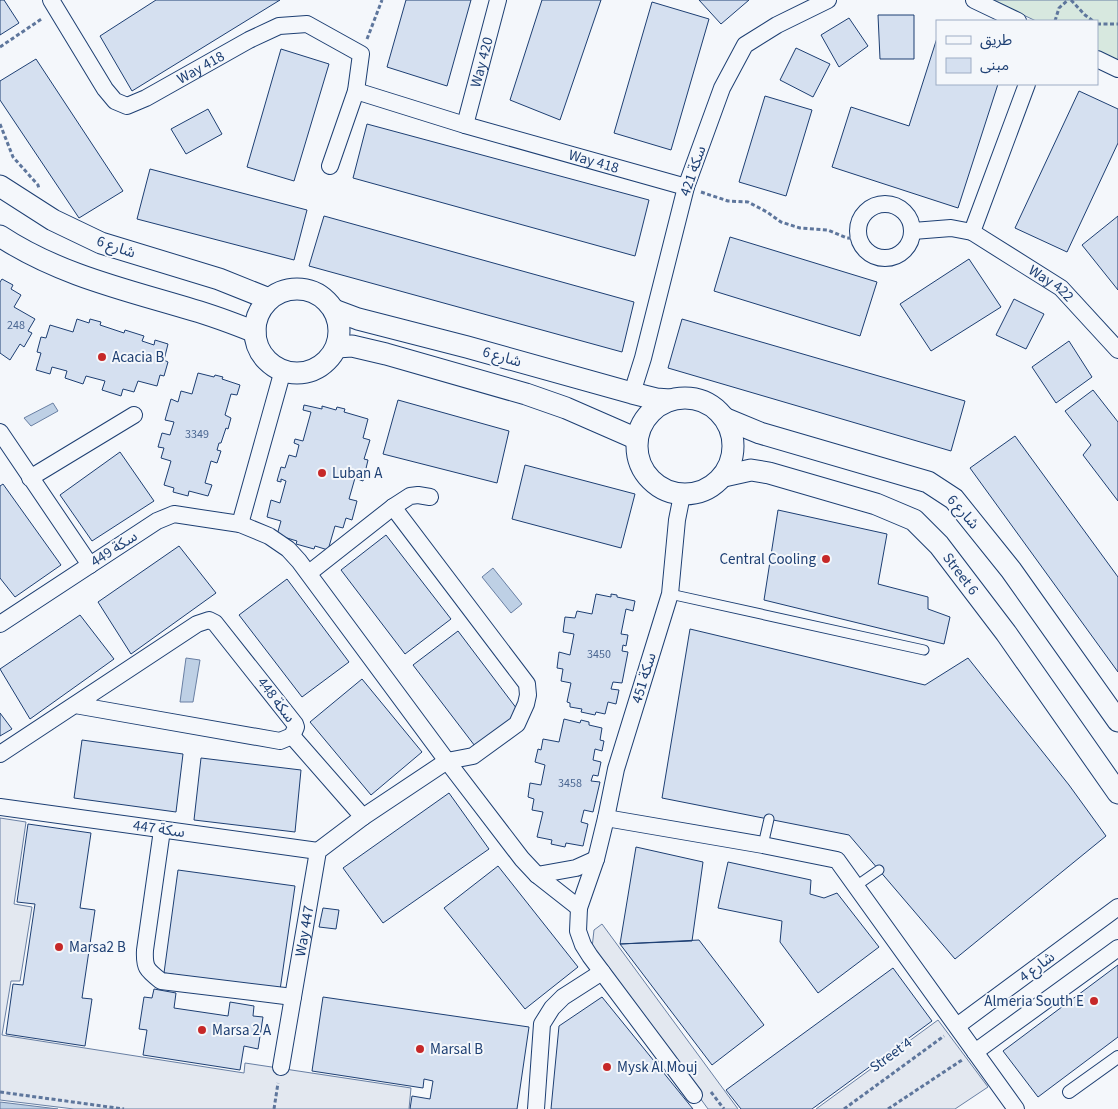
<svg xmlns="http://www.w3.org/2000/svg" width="1118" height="1109" font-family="'Source Sans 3','Noto Sans Arabic',sans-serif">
<rect width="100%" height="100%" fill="#f4f7fb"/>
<path fill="#d7e8df" stroke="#687fa3" d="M992,0H1118V61L1097,50V21H1036Z"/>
<path fill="#e3e8f0" stroke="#687fa3" d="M0,818L26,822L14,904L32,907L20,981H11L2,1035L244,1073L245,1063L411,1088L409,1109H74L0,1100Z
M602,924L738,1109H708L592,948L594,930Z
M938,1020L988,1087L955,1109H816Z"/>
<path fill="#bed0e5" stroke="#687fa3" d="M53,403L58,411L31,426L24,418Z
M493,568L522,604L511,613L482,577Z
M186,658L200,660L193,702H180Z
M0,1102L58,1109H0Z"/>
<path fill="#d5e0f0" stroke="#1d3f73" d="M0,0H4L19,23L0,35Z
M156,0H280L132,91L100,36Z
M406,0H471L447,86L387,67Z
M542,0H601L560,120L510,100Z
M699,0H749L721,24Z
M652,2L709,19L671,150L614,133Z
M878,15H914V59H880Z
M849,18L868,46L839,67L821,35Z
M937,38V84H998L958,208L832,167L851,107L909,126Z
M796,48L830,64L813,97L780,80Z
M281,49L329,64L294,181L247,167Z
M36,59L123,191L79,218L0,100V81Z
M1079,91L1118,109V143L1067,252L1015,228Z
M765,96L812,110L786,196L739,182Z
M208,109L222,134L186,154L171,129Z
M367,124L649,200L635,256L353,178Z
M150,169L307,210L294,260L137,219Z
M324,216L634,302L622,352L309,266Z
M1118,216V290L1082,245Z
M730,237L877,282L860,336L714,291Z
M969,259L1001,307L931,351L900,304Z
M2,279L13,285L11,289L21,295L14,307L35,319L28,331L32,333L24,347L20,344L10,360L0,353V282Z
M1014,299L1044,314L1026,349L996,335Z
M77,319L89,323L90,319L101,322L100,325L124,333L125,330L144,336L142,341L154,345L155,340L168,344L164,360L168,362L164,376L160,375L157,386L138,381L134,392L123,389L121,396L102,390L105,381L86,376L83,384L65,378L67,371L52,367L50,374L36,370L41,353L37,352L41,337L46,338L50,325L73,332Z
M682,319L965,401L951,451L668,368Z
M1069,341L1092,377L1056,403L1032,367Z
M198,373L214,377L215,375L223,377L222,379L240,385L237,395L231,394L225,415L231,418L228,429L226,428L221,443H219L217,450L221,451L217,463L211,461L205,483L212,485L208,496L189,491L188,496L173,492L174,488L164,485L171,461L161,458L164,448L158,447L162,433L170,435L174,422L165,420L171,399L178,402L181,391L192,394Z
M1093,390L1118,422V501L1083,455L1091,445L1065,411Z
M398,400L509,431L497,483L383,454Z
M304,405L322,409V406L336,410L337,407L345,409L344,412L368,419L363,438L370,440L364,459L368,460L363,481L355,478L349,499L357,501L352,520L346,518L343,528L335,526L328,550L315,546L314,549L296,544L297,541L277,535L281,521L267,517L271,500L280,503L286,481L281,479V482L277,481L281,467L285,468L289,455L296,457L299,445L294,443L295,439L303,441L311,412L303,410Z
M1015,436L1118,577V672L970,468Z
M120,452L154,501L92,541L60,495Z
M525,465L635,494L621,548L512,519Z
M3,484L61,565L15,597L0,578V486Z
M778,510L887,534L878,584L928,597V609L950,617L944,644L764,600Z
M386,535L451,619L405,654L341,570Z
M179,546L216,593L131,654L98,602Z
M287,579L349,662L302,697L239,615Z
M596,594L611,597V594L617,595V597L635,601L633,611L626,609L621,634L628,635L626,646L623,645L622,651L628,652L622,683L613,682L611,689L619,690L616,704L608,702L605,714L596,712L595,715L581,712L582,709L570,707V703L567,702L571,683L561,681L563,669L557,668L559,652L570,655L574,634L563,632L565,617L575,618L577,611L592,614Z
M80,615L114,659L30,719L0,669Z
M690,629L925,685L968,658L1069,785L1106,836L955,959L849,835L662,798Z
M458,631L520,713L478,750L413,665Z
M362,679L422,752L371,795L310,722Z
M0,713L12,729L0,736Z
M564,719L580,723L581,720L589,722V725L602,728L600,740L604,741L602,751L595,749L593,760L601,762L598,776L593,775L591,781L600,782L593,812L584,810L581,822L588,824L583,846L566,843L565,847L551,844L552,840L537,837L543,812L532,810L534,799L528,797L530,783L541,785L545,765L535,762L538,749L541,750L543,739L559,742Z
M82,740L183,754L176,812L74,798Z
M201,758L301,770L295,832L194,820Z
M449,793L489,849L383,923L343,868Z
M28,824L91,833L80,908L95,910L82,998L92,999L85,1046L6,1034L13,984L23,985L35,904L17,902Z
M636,847L703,862L692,941L620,944Z
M728,862L811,880L810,894L824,898L837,893L879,947L818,993L780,942L782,921L718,908Z
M498,866L578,967L525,1009L444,908Z
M178,870L295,886L280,990L164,973Z
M323,908L339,910L336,929L319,927Z
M699,940L764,1025L712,1065L620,944Z
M1118,965V1037L1038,1097L1003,1051Z
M893,968L932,1021L812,1109H741L726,1090Z
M154,989L176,993L174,1008L228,1016L230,1002L254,1006L253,1016L263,1017L258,1049L244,1046L240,1070L143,1055L147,1030L139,1029L144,997L152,998Z
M323,997L529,1027L517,1109H410L412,1096L430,1099L433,1081L424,1079L423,1088L312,1071Z
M602,997L693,1109H551L559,1026Z"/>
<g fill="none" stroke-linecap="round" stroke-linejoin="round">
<g stroke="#1d3f73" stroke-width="11">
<path id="service" d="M670,594L924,650
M763,845L769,819
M856,886L879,870"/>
</g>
<g stroke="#1d3f73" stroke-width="14">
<path id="pedestrian" d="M1069,1092L1118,1057"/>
</g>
<g stroke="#1d3f73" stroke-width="18">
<g id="minor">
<path id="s1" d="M51,0L105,89L115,101L127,106L146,98L249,40L279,26L307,24L361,54L356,91L330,166"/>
<path d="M974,0L1018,21"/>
<path d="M1097,59L1118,69"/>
<path id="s2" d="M356,91L465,125L686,187"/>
<path id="s3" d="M465,125L498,0"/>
<circle cx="885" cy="231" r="27"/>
<path id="s4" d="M913,231L951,228L972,232L1061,288L1118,350"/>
<path d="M972,232L1027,84"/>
<path d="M632,393L643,358L686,187L722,88L745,45L777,25L828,0"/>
<path d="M0,432L90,565"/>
<path d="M30,478L134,415"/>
<path d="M682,495L677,520L670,594L616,769L606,818L596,859L579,908L578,931L583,945L590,956L694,1095"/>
<path d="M240,524L283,370"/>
<path d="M309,573L393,507L410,496L418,495L430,497"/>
<path d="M0,624L157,521L174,514L240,524L269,536L288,549L299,561L447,761L522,859L537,875L579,908"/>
<path d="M292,736L363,817L447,761L473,756L517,724L526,704L528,695L527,684L393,507"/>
<path d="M0,754L197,624L209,620L215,623L295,724L296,727L292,736L280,741L75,705"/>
<path d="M0,807L318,851"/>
<path d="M606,818L763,845L837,860L1016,1109"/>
<path d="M162,830L145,950C144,968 147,970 161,981L293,997"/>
<path d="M537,875L576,868L596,859"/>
<path d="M957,1026L1118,907"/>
<path d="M975,1052L1118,948"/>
<path id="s5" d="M281,1067L318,851L363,817"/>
<path d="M536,1109L542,1024L552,1008L563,997L602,972"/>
</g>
</g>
<g stroke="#1d3f73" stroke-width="23">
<g id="tertiary">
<path d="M0,186L53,220L101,243L219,279L269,299"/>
<path d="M0,236C59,275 127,290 193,310C214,316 235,324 255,332"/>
<circle cx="297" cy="331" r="42"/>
<path d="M334,310L358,319L467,347L632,393L656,399L670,400"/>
<path d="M337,347L352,346L386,354L526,394L566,408L637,439"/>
<circle cx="685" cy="446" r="48"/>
<path d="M726,419L760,433L928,482L954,499L1011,570L1118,721"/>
<path id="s6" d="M724,476L751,470L769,473L876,504L914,520L939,545L1006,633L1118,793"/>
</g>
</g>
<path stroke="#5e769c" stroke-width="3" stroke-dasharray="4 2.5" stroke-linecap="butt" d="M1071,0L1085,15L1093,21
M1055,21L1059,8L1068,0
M1097,24H1118
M367,39L382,0
M0,47L43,18
M0,124L13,157L38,185L39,189
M701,192L728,201L748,202L767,212L781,222L800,228L828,230L847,238L859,239
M0,1092L124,1109
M711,1092L724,1109
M274,1109L278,1083
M844,1109L944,1036
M888,1109L962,1060"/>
<use href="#service" stroke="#f4f7fb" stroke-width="9"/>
<use href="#pedestrian" stroke="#f4f7fb" stroke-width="12"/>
<use href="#minor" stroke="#f4f7fb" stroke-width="16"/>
<use href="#tertiary" stroke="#f4f7fb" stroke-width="21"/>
</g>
<g fill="#c62828" stroke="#f4f7fb" stroke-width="2">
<circle cx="102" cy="357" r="5"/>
<circle cx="322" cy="473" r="5"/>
<circle cx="826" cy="559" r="5"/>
<circle cx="59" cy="947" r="5"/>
<circle cx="1094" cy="1001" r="5"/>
<circle cx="202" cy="1030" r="5"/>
<circle cx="420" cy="1049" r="5"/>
<circle cx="607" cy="1067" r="5"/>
</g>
<g text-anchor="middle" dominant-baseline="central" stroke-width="4" stroke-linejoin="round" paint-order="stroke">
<g font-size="12" fill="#4b6792">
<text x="16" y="325">248</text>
<text x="197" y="434">3349</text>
<text x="599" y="654">3450</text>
<text x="570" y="783">3458</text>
</g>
<g font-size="15" fill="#1d3f73" stroke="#f4f7fb">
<text stroke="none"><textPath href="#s3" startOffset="65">Way 420</textPath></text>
<text stroke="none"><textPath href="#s1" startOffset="216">Way 418</textPath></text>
<text stroke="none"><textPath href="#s2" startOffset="248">Way 418</textPath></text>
<text transform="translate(693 171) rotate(-71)">سكة 421</text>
<text transform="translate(116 247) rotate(19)">شارع 6</text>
<text stroke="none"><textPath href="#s4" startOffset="154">Way 422</textPath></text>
<text transform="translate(502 357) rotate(16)">شارع 6</text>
<text transform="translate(963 512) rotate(49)">شارع 6</text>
<text transform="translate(114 549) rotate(-33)">سكة 449</text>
<text stroke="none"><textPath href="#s6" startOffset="270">Street 6</textPath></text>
<text transform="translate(644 678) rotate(-73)">سكة 451</text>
<text transform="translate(276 700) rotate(53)">سكة 448</text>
<text transform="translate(159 829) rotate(8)">سكة 447</text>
<text stroke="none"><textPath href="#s5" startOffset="138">Way 447</textPath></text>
<text transform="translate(1037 967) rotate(-37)">شارع 4</text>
<text transform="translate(891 1055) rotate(-36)">Street 4</text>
</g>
<g font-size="15" fill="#1d3f73" stroke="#f4f7fb" text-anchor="start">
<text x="112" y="357">Acacia B</text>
<text x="332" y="473">Luban A</text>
<text x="816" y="559" text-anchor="end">Central Cooling</text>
<text x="69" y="947">Marsa2 B</text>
<text x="1084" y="1001" text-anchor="end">Almeria South E</text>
<text x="212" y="1030">Marsa 2 A</text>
<text x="430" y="1049">Marsal B</text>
<text x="617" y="1067">Mysk Al Mouj</text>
</g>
</g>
<rect x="936" y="20" width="162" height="65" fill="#f4f7fb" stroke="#9eadc5"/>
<rect x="946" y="36" width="25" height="8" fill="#f4f7fb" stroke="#9eadc5"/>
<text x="980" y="45" font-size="15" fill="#1d3f73">طريق</text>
<rect x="946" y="58" width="25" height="15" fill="#d5e0f0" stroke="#9eadc5"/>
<text x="980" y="70" font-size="15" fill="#1d3f73">مبنى</text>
</svg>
